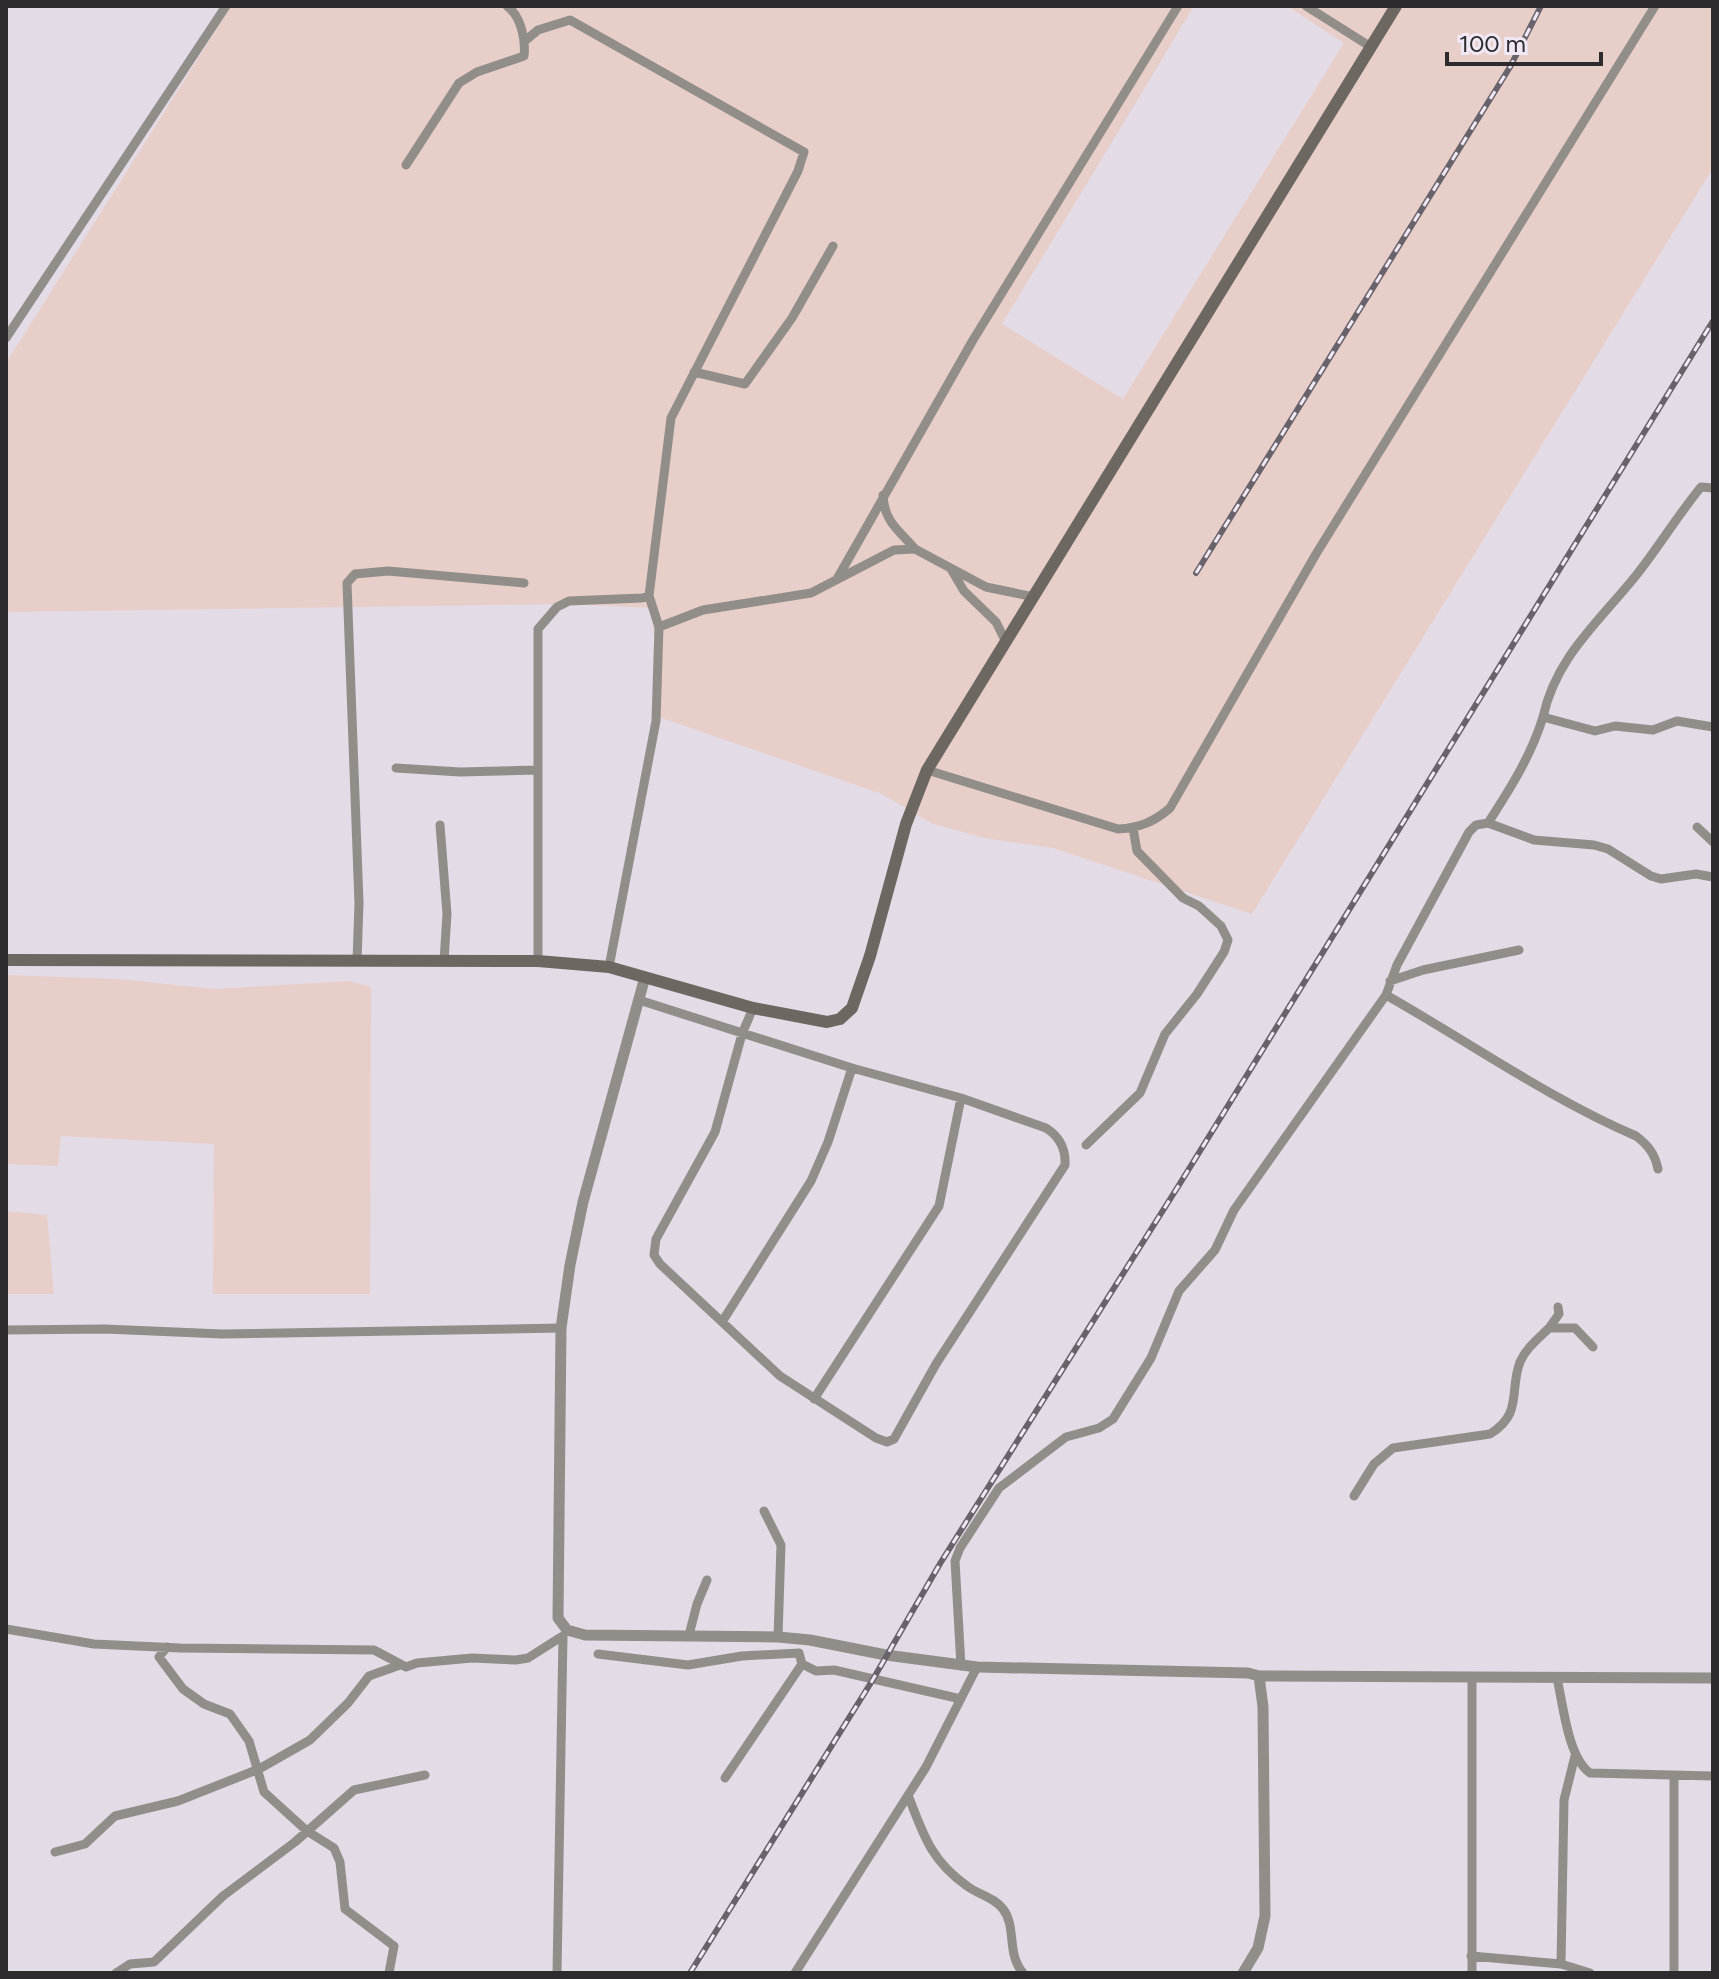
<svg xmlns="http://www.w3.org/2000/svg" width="1719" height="1979" font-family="Figtree,sans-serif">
<rect width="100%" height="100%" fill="#e3dbe6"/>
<path fill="#e8cec9" d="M231,6H1194L1002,324L1123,399L1344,43L1287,6H1713V168L1252,914L1053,848L984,838L931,823L882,794L653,715L658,659L650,608L567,604L6,612V363Z
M6,975L119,979L215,989L349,981L371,987L370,1294H213L214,1144L61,1136L58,1166L6,1164Z
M6,1211L47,1215L54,1294H6Z"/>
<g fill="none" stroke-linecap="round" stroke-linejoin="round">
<path stroke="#918e8a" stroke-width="9" d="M1306,6L1371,47
M526,40L538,30L570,20L804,152L798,171L671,418L649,596L659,627
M406,165L459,83L477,72L524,56C526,40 521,16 507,6
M6,338L226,6
M694,372L745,384L792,318L833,246
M883,495C884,522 899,530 915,549
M951,569L964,591L996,622L1006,642
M837,579L973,340L1178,6
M1543,717C1556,656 1601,620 1638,573C1660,545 1678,515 1701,487L1713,488
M396,768L460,772L536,770
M927,770L1118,829C1139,828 1154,822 1170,808L1316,554L1655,6
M1488,823C1510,789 1531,756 1543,717L1595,731L1615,726L1653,730L1677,721L1713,727
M440,825L447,914L444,961
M1697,827L1713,842
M357,961L359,903L347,583L355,574L388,571L524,583
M538,961V629L557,607L569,601L642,598L649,596
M609,967L656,721L659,627L703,610L811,593L894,550L915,549L986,587L1034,597
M1390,981L1423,970L1519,950
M1386,995C1469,1042 1548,1098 1636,1136C1648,1145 1655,1154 1658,1169
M639,1000L852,1068L961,1098L1046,1128C1060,1137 1066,1149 1065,1165L936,1364L894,1439L887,1442L876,1438L780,1376L660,1264L654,1255L656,1239L715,1132L742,1034L753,1008
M1086,1145L1140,1093L1165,1034L1197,994L1224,952L1228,940L1221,926L1199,906L1183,898L1137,851L1133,828
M722,1322L811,1181L828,1142L852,1068
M1549,1328L1559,1314L1558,1307
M6,1330L105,1329L222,1334L561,1328
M814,1399L939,1206L961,1098
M1354,1496L1374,1464L1393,1448L1490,1434C1523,1414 1509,1391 1520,1362C1526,1348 1538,1339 1549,1328H1575L1593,1347
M764,1511L781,1545L778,1637
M6,1629L94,1644L180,1648L374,1650L406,1667L417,1663L472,1658L516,1660L528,1658L561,1637
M689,1635L697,1604L707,1580
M167,1647L159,1657L183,1689L204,1704L230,1714L249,1741L264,1792L307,1831L334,1848L340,1862L345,1909L394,1946L389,1973
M598,1654L688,1665L742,1656L799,1653L802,1664L816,1671L834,1670L961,1699
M961,1666L955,1561L960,1548L999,1488L1066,1437L1099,1428L1113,1419L1151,1358L1179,1291L1215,1250L1234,1210L1386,995L1397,965L1469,832L1476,825L1488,823L1534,840L1594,845L1608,849L1651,876L1661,879L1696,874L1713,877
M1557,1678C1563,1704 1568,1758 1590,1773L1713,1776
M1674,1776V1972
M725,1778L802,1664
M908,1795C923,1834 931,1861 967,1886C979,1895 994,1897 1003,1909C1017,1927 1006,1953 1023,1973
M55,1852L85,1844L115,1816L178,1801L259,1769L310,1740L348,1703L369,1676L400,1665
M1471,1956L1561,1964L1590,1973
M1561,1964L1564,1800L1575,1756
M116,1973L130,1964L154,1962L223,1896L295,1842L354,1790L425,1775
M557,1973L563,1636
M795,1973L926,1767L977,1667
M1472,1973V1678"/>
<path stroke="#918e8a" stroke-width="11" d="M645,977L583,1202L570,1265L561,1328L558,1618L567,1630L585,1635L778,1637L810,1640L886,1655L977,1667L1248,1673L1259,1676L1263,1707L1265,1916L1258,1948L1243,1973
M1259,1676L1713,1678"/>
<path stroke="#6c6861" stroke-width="12" d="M6,960L538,961L609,967L753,1008L827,1022L840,1019L852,1008L870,956L906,824L927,770L1396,6"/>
<g stroke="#68636a" stroke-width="6">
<path id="rail" d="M1196,573L1510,67L1541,6
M690,1973L872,1681L941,1562L1179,1185L1713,321"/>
</g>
<use href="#rail" stroke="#f0e8f4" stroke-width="3" stroke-dasharray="9" stroke-linecap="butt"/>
</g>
<rect width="1719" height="1979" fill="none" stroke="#2e2b2f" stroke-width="16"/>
<path d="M1447 52v12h154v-12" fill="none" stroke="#2e2b2f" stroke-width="4"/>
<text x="1459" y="52" font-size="24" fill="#2e2b2f" stroke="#f0e8f4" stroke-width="6" paint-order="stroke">100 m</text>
</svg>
